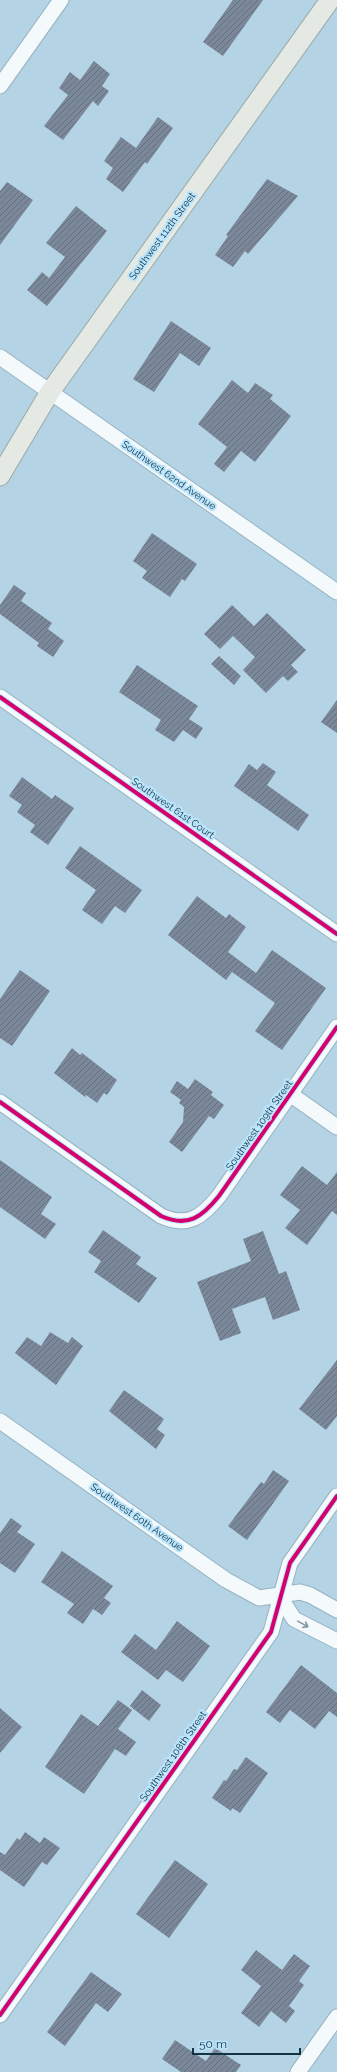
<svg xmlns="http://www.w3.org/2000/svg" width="337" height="2072" font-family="Raleway,sans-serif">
<defs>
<pattern id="building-hatch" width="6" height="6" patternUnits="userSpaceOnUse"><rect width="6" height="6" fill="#7b889a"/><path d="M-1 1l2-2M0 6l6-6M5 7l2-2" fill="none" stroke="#64707f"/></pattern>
</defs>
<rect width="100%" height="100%" fill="#b4d4e6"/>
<path fill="url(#building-hatch)" d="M233,0H263L223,56L203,42Z
M94,61L110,74L102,86L109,91L98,106L93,101L63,140L44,126L68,95L59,88L70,72L80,80Z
M158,117L173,128L147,164L145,162L123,192L106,179L113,168L104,161L121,137L136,148Z
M267,179L298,196L248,254L245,251L233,267L215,255L228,236L226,235Z
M7,182L33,200L0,245V191Z
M76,206L107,231L47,306L27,290L42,272L49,278L65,257L46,243Z
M171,321L211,348L199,366L180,353L154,392L133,379Z
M232,380L248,393L255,383L273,395L270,399L291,416L255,462L241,451L224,472L214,464L227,447L198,424Z
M152,533L197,564L185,581L182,579L170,597L142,578L147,571L133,561Z
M14,585L26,593L21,601L52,623L48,629L64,641L53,657L37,646L39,643L0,614V605Z
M232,605L254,626L267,613L306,650L291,665L298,672L288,681L283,676L266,693L243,670L255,657L233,636L220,649L204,634Z
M219,656L241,676L234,685L211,664Z
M137,665L198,706L189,719L203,728L196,739L183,730L174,742L155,730L161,720L119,692Z
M337,700V733L321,722Z
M263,763L276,772L267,785L309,815L298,831L234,786L249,764L257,770Z
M22,777L52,799L55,795L74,808L48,845L30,832L35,825L17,812L22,805L9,796Z
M80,846L142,890L125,913L115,906L102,924L82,910L96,890L65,868Z
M197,896L226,918L229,914L246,927L228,952L256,973L272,950L326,988L282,1050L255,1031L275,1003L232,972L226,980L168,935Z
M20,970L50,991L12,1046L0,1038V999Z
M72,1048L80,1055L82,1053L117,1080L107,1095L104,1093L97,1103L86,1095L85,1097L54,1073Z
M195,1079L213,1092L211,1095L224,1105L214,1119L209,1116L182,1152L169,1142L183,1122L184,1107L179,1103L181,1100L170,1092L177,1081L188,1089Z
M0,1160L52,1197L41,1214L56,1224L45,1239L0,1207Z
M302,1166L327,1185L337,1172V1215L332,1211L307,1245L285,1228L300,1210L280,1195Z
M103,1230L141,1257L136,1264L157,1278L139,1303L94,1272L101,1261L88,1252Z
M263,1231L279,1274L286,1271L300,1310L273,1320L265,1297L232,1309L241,1333L220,1341L197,1282L251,1261L243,1239Z
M50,1332L68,1343L72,1337L83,1346L56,1385L15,1353L27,1337L41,1346Z
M337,1360V1416L326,1430L299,1409Z
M124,1390L164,1419L157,1429L165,1435L156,1449L109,1411Z
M273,1470L289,1481L247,1540L228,1526L261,1482L264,1484Z
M11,1518L22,1526L17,1532L35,1544L15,1573L0,1563V1533Z
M62,1551L113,1586L104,1598L111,1603L102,1615L93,1609L83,1624L67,1613L74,1604L41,1582Z
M177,1621L210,1646L183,1682L166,1670L158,1680L121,1652L135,1634L156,1650Z
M301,1665L337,1693V1717L329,1711L315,1729L290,1710L280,1723L266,1712Z
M142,1690L161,1705L149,1721L130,1706Z
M118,1700L132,1710L118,1729L136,1742L126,1756L115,1749L84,1794L45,1767L81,1714L98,1726Z
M0,1708L22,1727L0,1753Z
M246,1757L268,1773L240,1813L232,1808L231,1811L212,1798L224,1780L226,1781L234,1769L237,1770Z
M25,1832L40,1843L44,1837L60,1848L47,1865L42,1862L24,1887L0,1870V1852L5,1855L17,1838L20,1840Z
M175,1860L208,1884L169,1938L136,1914Z
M256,1950L282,1970L294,1954L310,1966L299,1981L304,1985L289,2006L295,2011L286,2023L271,2011L259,2027L241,2013L261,1986L241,1970Z
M91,1972L122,1994L108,2012L96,2003L65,2046L47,2032Z
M175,2040L206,2061L215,2048L241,2065L236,2072H181L162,2059Z"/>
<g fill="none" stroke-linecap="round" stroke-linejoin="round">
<g stroke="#95b2c1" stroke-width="17">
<path id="minor" d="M0,86L61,0
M0,357L337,592
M0,697L337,934
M290,1094L337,1127
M0,1102L161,1216C188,1228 202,1217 219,1196L337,1027
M0,1421L226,1580L259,1598L300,1592L310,1595L337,1610
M280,1597L294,1619L337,1641
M0,2015L271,1632L290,1563L337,1496
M298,2072L337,2017"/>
</g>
<g stroke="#98aaa7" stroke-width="21">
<path id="major" d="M0,476L50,392L330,0"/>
</g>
<use href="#minor" stroke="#f4f9fb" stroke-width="15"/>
<use href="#major" stroke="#e4e9e4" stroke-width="19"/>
<g stroke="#bae5fd" stroke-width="6">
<path id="cycleway" d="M0,697L337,934
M0,1102L161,1216C188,1228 202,1217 219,1196L337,1027
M0,2015L271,1632L290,1563L337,1496"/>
</g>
<use href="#cycleway" stroke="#d6006c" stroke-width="4"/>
</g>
<defs><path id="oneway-shaft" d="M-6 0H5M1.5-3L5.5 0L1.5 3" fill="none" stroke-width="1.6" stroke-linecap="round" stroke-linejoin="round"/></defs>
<use stroke="#84969f" href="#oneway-shaft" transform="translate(303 1624) rotate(29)"/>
<g text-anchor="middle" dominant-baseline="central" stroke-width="4" stroke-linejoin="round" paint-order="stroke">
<g font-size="10" fill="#143443" stroke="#bae5fd">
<text transform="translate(162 236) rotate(-54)">Southwest 112th Street</text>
<text transform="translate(169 475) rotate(35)">Southwest 62nd Avenue</text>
<text transform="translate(173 808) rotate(35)">Southwest 61st Court</text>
<text transform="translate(259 1125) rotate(-55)">Southwest 109th Street</text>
<text transform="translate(137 1517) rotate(35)">Southwest 60th Avenue</text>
<text transform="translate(173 1756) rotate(-55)">Southwest 108th Street</text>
</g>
</g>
<path d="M193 2048v6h107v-6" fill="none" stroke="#143443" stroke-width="2"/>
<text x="199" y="2048" font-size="12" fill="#143443" stroke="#bae5fd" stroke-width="3" paint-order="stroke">50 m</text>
</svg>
